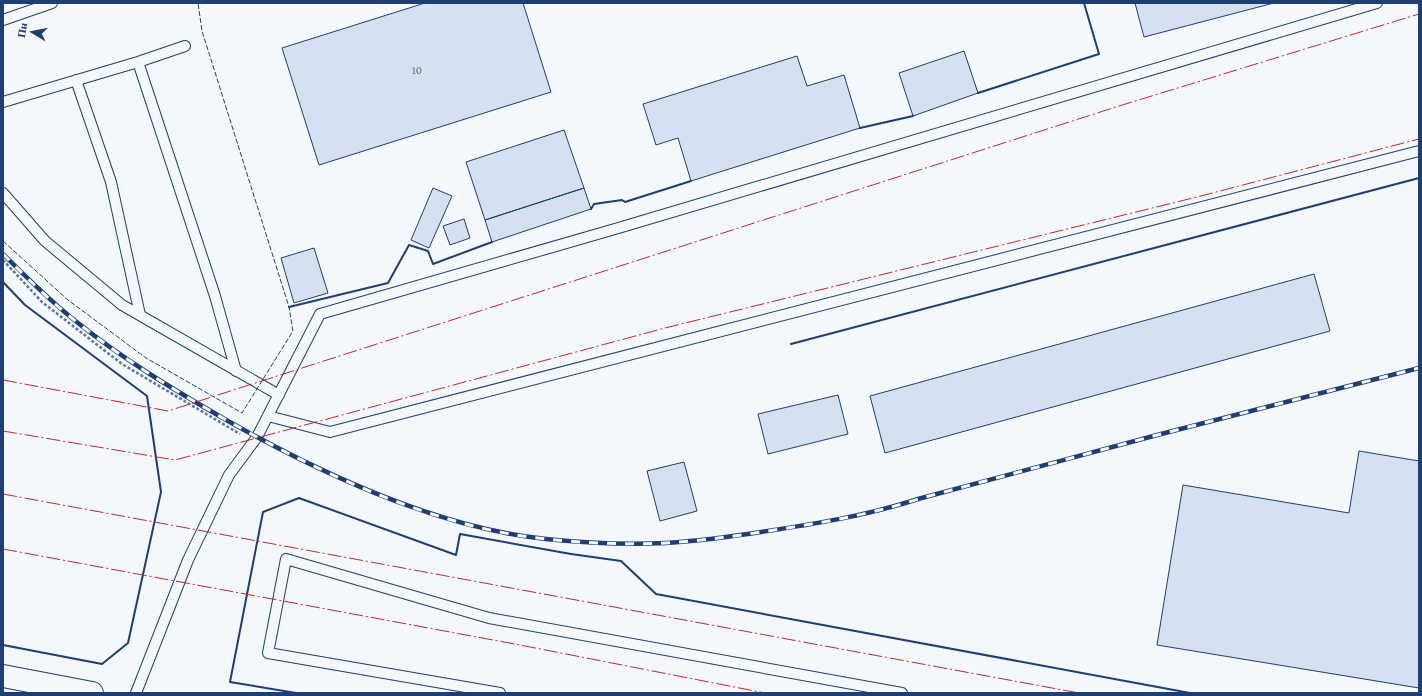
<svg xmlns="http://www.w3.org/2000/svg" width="1422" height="696" font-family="'Crimson Pro',serif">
<rect width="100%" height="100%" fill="#f4f7fb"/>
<path fill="#d5e0f0" stroke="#1d3f73" d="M425,3H523L551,92L319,165L282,48Z
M1135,3H1274L1144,37Z
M964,51L978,93L913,116L899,73Z
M797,56L807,86L844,75L860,128L691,181L678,138L656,145L643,104Z
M564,130L584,188L485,220L466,162Z
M433,188L452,196L429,248L411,240Z
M584,188L591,209L492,242L485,220Z
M464,219L470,238L450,245L443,226Z
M314,248L328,293L294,303L281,258Z
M1314,274L1330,331L885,453L870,396Z
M838,395L848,434L768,454L758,414Z
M1359,451L1419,461V688L1157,645L1183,485L1349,513Z
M684,462L697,511L660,521L647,471Z"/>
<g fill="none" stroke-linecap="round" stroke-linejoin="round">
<g stroke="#1d3f73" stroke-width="12">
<path id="service" d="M3,20L52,3
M138,62L215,296L236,371
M76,80L111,182L140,315
M3,102L138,62L185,46
M3,193L45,241L122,305L279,395
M268,416L330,432L1419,151
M136,693L188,560L229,475L257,437L320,314L615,229L1377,3
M500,693L268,653L286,559L489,618L902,693"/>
</g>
<g stroke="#1d3f73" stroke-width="24">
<path id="secondary" d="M3,676L92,693"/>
</g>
<path stroke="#5e769c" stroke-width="2.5" stroke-dasharray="3 2" stroke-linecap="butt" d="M3,260L42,302L122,364L240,434"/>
<use href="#service" stroke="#f4f7fb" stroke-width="10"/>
<use href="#secondary" stroke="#f4f7fb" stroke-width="22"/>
<g stroke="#1d3f73" stroke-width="4.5">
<path id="rail" d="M3,254C25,276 48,299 73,319C121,358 174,390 228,421C322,474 437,528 546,539C585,543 626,545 666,543C698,541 729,537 761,532C814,524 866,516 918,499L1161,434L1419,368"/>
</g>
<use href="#rail" stroke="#f4f7fb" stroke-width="3" stroke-dasharray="9" stroke-linecap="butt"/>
<path stroke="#1d3f73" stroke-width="1" stroke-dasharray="5 2" stroke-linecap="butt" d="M3,241L68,300L146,358L242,413L293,331L289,307L202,31L198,3"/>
<path stroke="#1d3f73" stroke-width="2" d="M978,93L1099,54L1084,3
M860,128L913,116
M591,209L594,204L622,200L625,202L691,181
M3,282L25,305L147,396L161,492L128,643L102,664L3,645
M289,307L388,283L409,245L428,251L433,264L492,242
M791,344L1419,178
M296,693L230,682L263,512L299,498L456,555L460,534L571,554L621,561L656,594L1190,693"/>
<path stroke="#c62828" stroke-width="1" stroke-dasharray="14 3 2 3" stroke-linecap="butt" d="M3,380L168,411L1119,106L1419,14
M3,431L175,460L665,328L1197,197L1419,139
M3,494L1079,693
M3,549L520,645L765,693"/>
</g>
<g text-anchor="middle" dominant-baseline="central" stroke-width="3" stroke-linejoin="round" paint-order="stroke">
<g font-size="11" fill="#4b6792">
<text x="417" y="70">10</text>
</g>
</g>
<rect width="1422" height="696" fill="none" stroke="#1d3f73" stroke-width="8"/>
<g transform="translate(32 32) rotate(280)" stroke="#f4f7fb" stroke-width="3" paint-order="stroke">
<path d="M0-3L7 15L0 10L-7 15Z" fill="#1d3f73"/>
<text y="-6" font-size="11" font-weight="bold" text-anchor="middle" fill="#1d3f73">Пн</text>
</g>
</svg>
